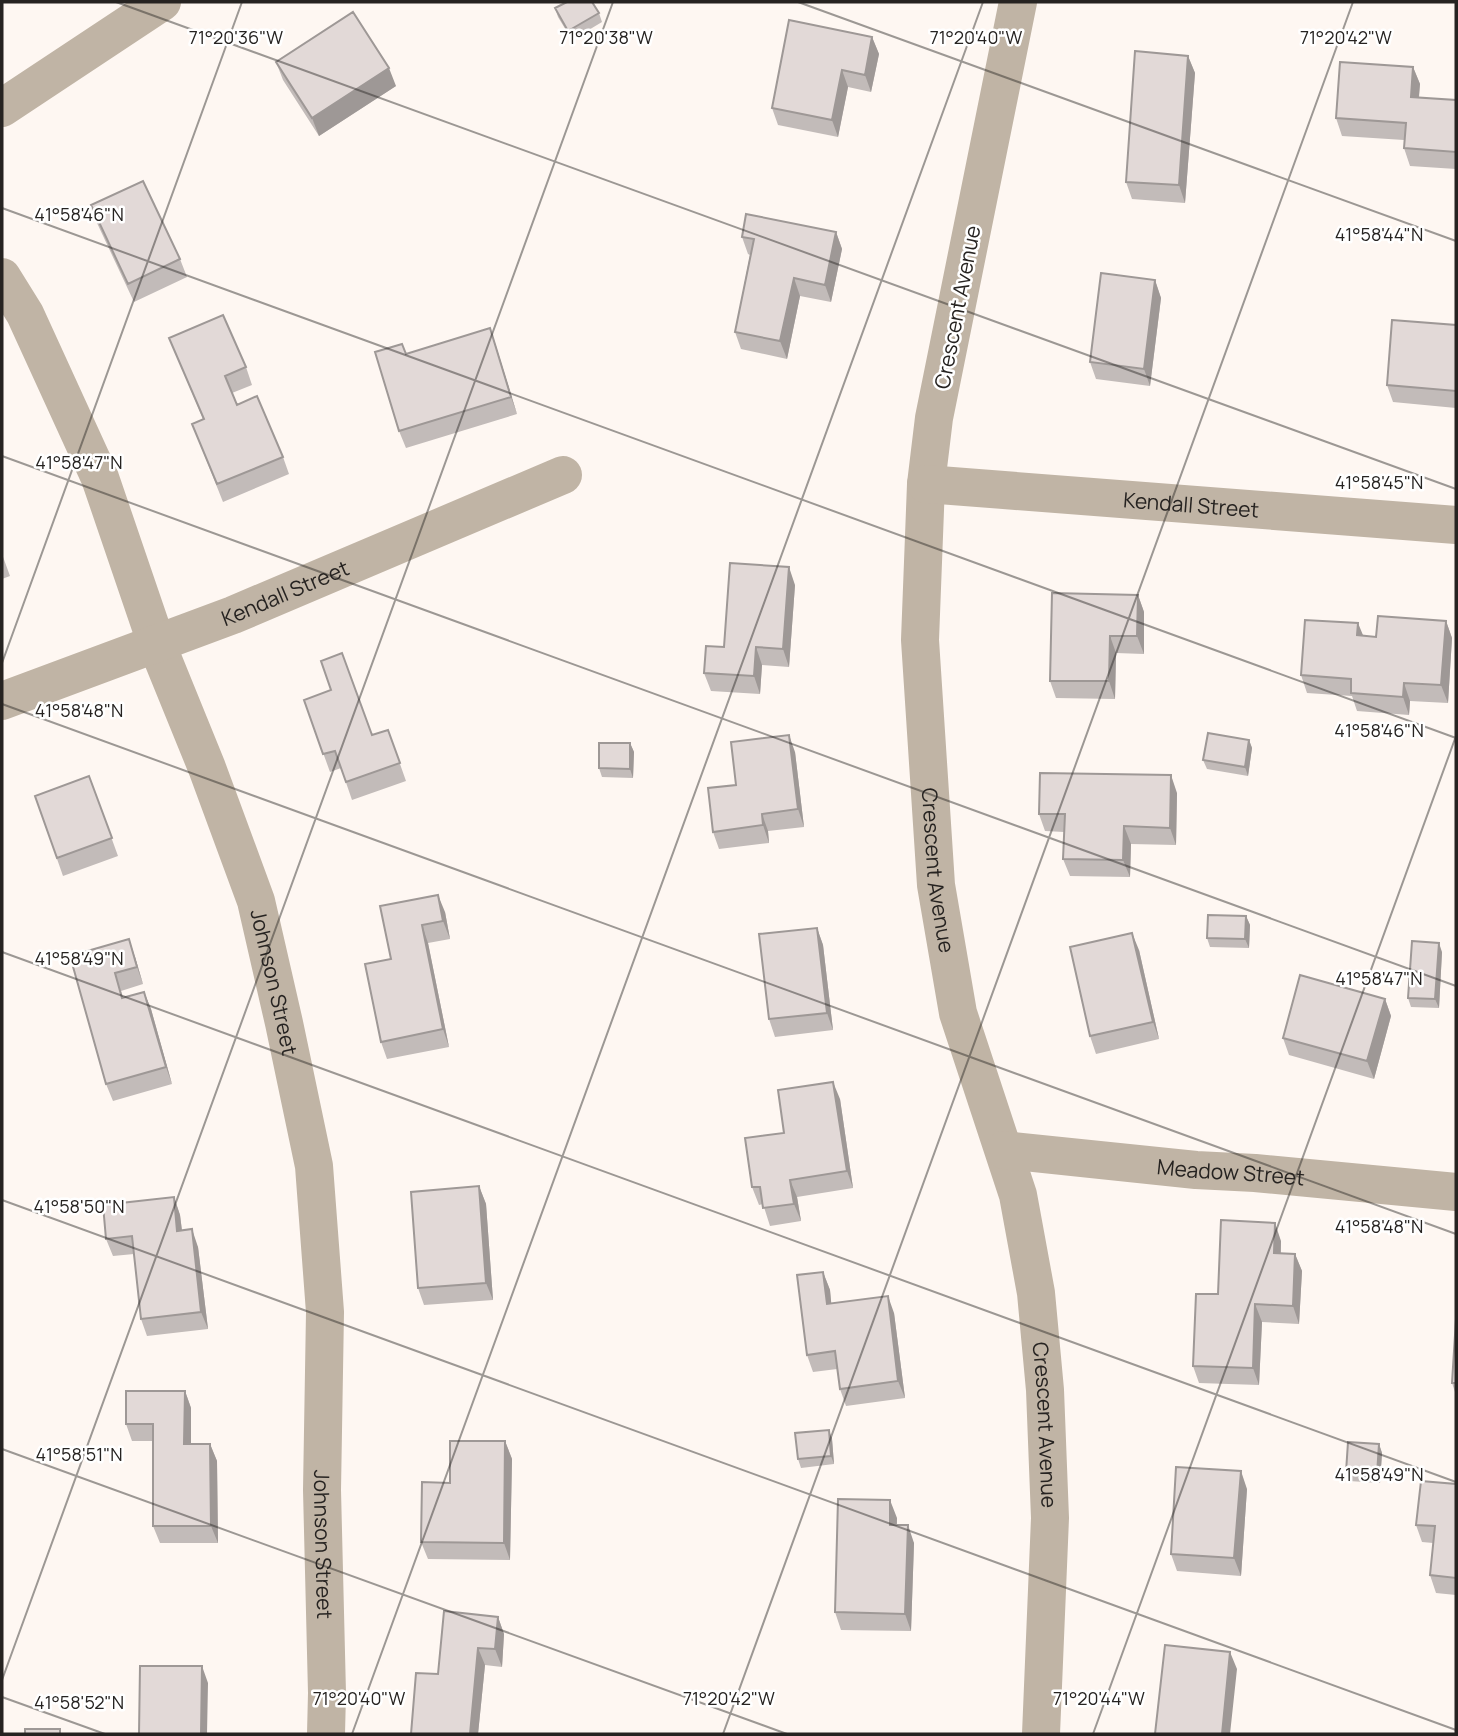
<svg xmlns="http://www.w3.org/2000/svg" width="1458" height="1736" font-family="Manrope,sans-serif">
<rect width="100%" height="100%" fill="#fef7f2"/>
<g fill="none" stroke-linecap="round" stroke-linejoin="round">
<g stroke="#c0b4a5" stroke-width="38">
<path id="s1" d="M1018,2L934,418L926,484L920,640L936,885L958,1013L1018,1195L1036,1293L1045,1390L1050,1518L1041,1734"/>
<path d="M2,108L162,2"/>
<path id="s2" d="M2,277L25,314L100,478L157,645L207,768L256,901L284,1023L314,1166L325,1312L322,1490L327,1693L326,1734"/>
<path id="s3" d="M926,484L1456,525"/>
<path id="s4" d="M2,701L233,615L563,475"/>
<path id="s5" d="M1004,1150L1196,1170L1255,1173L1456,1192"/>
</g>
</g>
<path fill="#c2bbb9" d="M555,8L599,13L602,22L572,40L558,17Z
M872,37L879,54L871,92L848,87L838,137L778,125L772,108Z
M1188,56L1195,73L1185,203L1132,199L1126,182Z
M276,62L396,86L319,136L283,80Z
M1413,67L1420,84L1419,98L1456,100V169L1410,166L1404,148V140L1342,136L1336,118Z
M91,205L180,259L187,277L134,302L97,223Z
M836,232L842,249L831,302L800,296L787,359L741,349L735,332L750,255L748,254L742,237Z
M1155,280L1161,298L1150,386L1096,379L1090,362Z
M1456,325V408L1393,402L1387,385Z
M490,328L517,414L406,448L399,431L406,354Z
M169,338L246,367L252,385L232,393L237,405L283,457L289,474L223,502L192,424L203,419Z
M2,554L10,576L2,579Z
M795,585L789,667L762,665L760,694L711,691L704,673L724,647Z
M1138,595L1144,612V654L1116,653L1115,699L1056,698L1050,681Z
M1446,621L1452,638L1448,703L1410,701L1409,715L1357,711L1352,696L1307,693L1301,675L1363,636L1376,637Z
M304,700L372,735L388,730L406,781L352,800L341,768L330,772Z
M1249,740L1252,748L1248,776L1207,769L1203,760Z
M630,743L634,752L633,778L602,777L599,768Z
M795,752L804,827L768,831L769,843L719,849L713,832L736,785Z
M89,776L118,856L63,876L35,796Z
M1177,793L1176,845L1131,844L1130,877L1070,876L1063,859L1064,832L1045,831L1039,814Z
M380,906L445,912L450,939L428,943L449,1047L387,1059L381,1042L391,959Z
M1246,916L1250,925L1249,948L1210,947L1207,938Z
M817,928L823,945L833,1030L775,1037L769,1019Z
M1139,950L1159,1039L1096,1054L1090,1036Z
M1442,952L1439,1008L1411,1007L1408,998Z
M70,956L135,957L143,984L121,991L123,998L144,992L151,1009L172,1084L113,1101L106,1084Z
M1385,999L1391,1016L1374,1079L1289,1055L1283,1038Z
M840,1099L853,1188L797,1197L801,1221L770,1226L763,1204L759,1205L752,1187L784,1133Z
M479,1186L486,1204L493,1300L424,1305L418,1288Z
M174,1197L180,1215L182,1230L198,1247L208,1329L147,1336L141,1319L134,1254L113,1256L106,1239Z
M1281,1241V1253L1295,1254L1302,1271L1299,1324L1262,1322L1259,1385L1199,1383L1193,1366L1218,1294Z
M823,1272L830,1290L831,1303L894,1313L905,1398L846,1406L840,1389L837,1369L813,1372L807,1355Z
M1456,1319V1395L1452,1383Z
M185,1391L191,1408V1444H210L217,1461L218,1543H160L153,1526V1441H132L126,1424Z
M829,1430L832,1439L834,1464L801,1468L798,1459Z
M505,1441L512,1459L510,1560L428,1559L421,1542L450,1483Z
M1379,1444L1382,1453L1380,1483L1349,1481L1346,1472Z
M1456,1484V1595L1436,1593L1430,1575L1433,1543L1422,1542L1416,1525Z
M1247,1489L1241,1576L1177,1571L1171,1554Z
M897,1518V1525L914,1543L911,1631L841,1630L835,1612Z
M498,1617L504,1634L502,1667L485,1665L478,1734H411L438,1674Z"/>
<path fill="#9e9896" d="M872,37L879,54L871,92L865,75Z
M1188,56L1195,73L1185,203L1179,185Z
M1413,67L1420,84L1417,115L1411,97Z
M389,68L396,86L319,136L312,118Z
M842,70L848,87L838,137L832,120Z
M836,232L842,249L831,302L825,285Z
M794,278L800,296L787,359L780,341Z
M1155,280L1161,298L1150,386L1144,369Z
M490,328L496,346L517,414L511,397Z
M789,567L795,585L789,667L783,649Z
M1138,595L1144,612V654L1137,636Z
M1446,621L1452,638L1448,703L1441,685Z
M1358,623L1365,640L1357,635Z
M1110,636L1116,653L1115,699L1109,681Z
M756,647L762,665L760,694L754,676Z
M1404,683L1410,701L1409,715L1403,697Z
M789,735L795,752L804,827L798,809Z
M1249,740L1252,748L1248,776L1245,767Z
M630,743L634,752L633,778L630,769Z
M1171,775L1177,793L1176,845L1170,828Z
M762,814L768,831L769,843L763,825Z
M1124,826L1131,844L1130,877L1123,860Z
M438,895L445,912L450,939L443,921Z
M1246,916L1250,925L1249,948L1245,939Z
M422,925L428,943L449,1047L443,1029Z
M817,928L823,945L833,1030L827,1013Z
M1132,933L1139,950L1159,1039L1153,1022Z
M129,939L135,957L143,984L137,967Z
M1439,943L1442,952L1439,1008L1435,999Z
M144,992L151,1009L172,1084L166,1067Z
M1385,999L1391,1016L1374,1079L1367,1061Z
M833,1082L840,1099L853,1188L847,1171Z
M790,1180L797,1197L801,1221L794,1204Z
M479,1186L486,1204L493,1300L486,1283Z
M174,1197L180,1215L184,1248L177,1231Z
M1275,1223L1281,1241L1280,1270L1274,1253Z
M192,1229L198,1247L208,1329L201,1312Z
M1295,1254L1302,1271L1299,1324L1293,1306Z
M823,1272L830,1290L833,1321L827,1304Z
M888,1296L894,1313L905,1398L898,1381Z
M1255,1304L1262,1322L1259,1385L1253,1368Z
M185,1391L191,1408V1462L184,1444Z
M829,1430L832,1439L834,1464L831,1456Z
M505,1441L512,1459L510,1560L504,1543Z
M210,1444L217,1461L218,1543L211,1526Z
M1379,1444L1382,1453L1380,1483L1377,1474Z
M1241,1471L1247,1489L1241,1576L1234,1558Z
M890,1500L897,1518L896,1542L890,1525Z
M908,1525L914,1543L911,1631L905,1614Z
M498,1617L504,1634L502,1667L495,1649Z
M478,1648L485,1665L478,1734H470Z
M1230,1652L1237,1669L1230,1734H1222Z
M202,1666L208,1683L207,1734H201Z"/>
<path fill="#e2d9d7" stroke="#9e9896" stroke-width="2" d="M567,2H592L599,13L568,31L555,8Z
M353,12L389,68L312,118L276,62Z
M789,20L872,37L865,75L842,70L832,120L772,108Z
M1135,51L1188,56L1179,185L1126,182Z
M1340,62L1413,67L1411,97L1456,100V152L1404,148L1406,123L1336,118Z
M143,181L180,259L128,284L91,205Z
M746,214L836,232L825,285L794,278L780,341L735,332L754,239L742,237Z
M1101,273L1155,280L1144,369L1090,362Z
M223,315L246,367L225,376L237,405L257,396L283,457L217,484L192,424L204,419L169,338Z
M1392,320L1456,325V391L1387,385Z
M490,328L511,397L399,431L375,352L402,344L406,354Z
M730,563L789,567L783,649L756,647L754,676L704,673L706,646L724,647Z
M1052,593L1138,595L1137,636H1110L1109,681H1050Z
M1378,616L1446,621L1441,685L1404,683L1403,697L1351,693V679L1301,675L1305,620L1358,623L1357,635L1376,637Z
M342,653L372,735L388,730L400,763L346,782L335,751L323,754L304,700L331,690L321,661Z
M1208,733L1249,740L1245,767L1203,760Z
M789,735L798,809L762,814L763,825L713,832L708,788L736,785L731,742Z
M599,743H630V769L599,768Z
M1040,773L1171,775L1170,828L1124,826L1123,860L1063,859L1065,814H1039Z
M89,776L112,838L57,858L35,796Z
M438,895L443,921L422,925L443,1029L381,1042L365,964L391,959L380,906Z
M1208,915L1246,916L1245,939L1207,938Z
M817,928L827,1013L769,1019L759,934Z
M1132,933L1153,1022L1090,1036L1070,947Z
M129,939L137,967L115,973L122,998L144,992L166,1067L106,1084L70,956Z
M1412,941L1439,943L1435,999L1408,998Z
M1300,975L1385,999L1367,1061L1283,1038Z
M833,1082L847,1171L790,1180L794,1204L763,1208L760,1187H752L745,1138L784,1133L778,1090Z
M479,1186L486,1283L418,1288L411,1192Z
M174,1197L177,1231L192,1229L201,1312L141,1319L132,1236L106,1239L103,1205Z
M1221,1220L1275,1223L1274,1253L1295,1254L1293,1306L1255,1304L1253,1368L1193,1366L1196,1294H1218Z
M823,1272L827,1304L888,1296L898,1381L840,1389L835,1351L807,1355L797,1275Z
M1456,1319V1383H1452Z
M126,1391H185L184,1444H210L211,1526H153V1424H126Z
M829,1430L831,1456L798,1459L795,1433Z
M450,1441H505L504,1543L421,1542L422,1482L450,1483Z
M1348,1442L1379,1444L1377,1474L1346,1472Z
M1176,1467L1241,1471L1234,1558L1171,1554Z
M1421,1481L1456,1484V1578L1430,1575L1435,1526L1416,1525Z
M838,1499L890,1500V1525H908L905,1614L835,1612Z
M444,1611L498,1617L495,1649L478,1648L470,1734H411L416,1673L438,1674Z
M1165,1645L1230,1652L1222,1734H1155Z
M140,1666H202L201,1734H139Z
M25,1729H60V1734H25Z"/>
<path fill="none" stroke="#262321" stroke-width="2" stroke-opacity="0.45" d="M116,2L1456,489M798,2L1456,241M2,208L1456,738M2,456L1456,986M2,663L242,2M2,704L1456,1234M2,952L1456,1482M2,1200L1456,1730M2,1449L787,1734M2,1680L613,2M2,1697L105,1734M352,1734L983,2M723,1734L1353,2M1093,1734L1456,736"/>
<g text-anchor="middle" dominant-baseline="central" stroke-width="5" stroke-linejoin="round" paint-order="stroke">
<g font-size="21" fill="#262321" stroke="#fff">
<text transform="translate(957 307) rotate(-79)">Crescent Avenue</text>
<text stroke="none"><textPath href="#s3" startOffset="266">Kendall Street</textPath></text>
<text stroke="none"><textPath href="#s4" startOffset="303">Kendall Street</textPath></text>
<text stroke="none"><textPath href="#s1" startOffset="878">Crescent Avenue</textPath></text>
<text stroke="none"><textPath href="#s2" startOffset="758">Johnson Street</textPath></text>
<text stroke="none"><textPath href="#s5" startOffset="228">Meadow Street</textPath></text>
<text stroke="none"><textPath href="#s1" startOffset="1446">Crescent Avenue</textPath></text>
<text stroke="none"><textPath href="#s2" startOffset="1325">Johnson Street</textPath></text>
</g>
</g>
<g font-size="18" text-anchor="middle" fill="#262321" stroke="#fff" stroke-width="5" stroke-linejoin="round" paint-order="stroke">
<text x="236" y="44">71°20'36"W</text>
<text x="606" y="44">71°20'38"W</text>
<text x="976" y="44">71°20'40"W</text>
<text x="1346" y="44">71°20'42"W</text>
<text x="79" y="221">41°58'46"N</text>
<text x="1379" y="241">41°58'44"N</text>
<text x="79" y="469">41°58'47"N</text>
<text x="1379" y="489">41°58'45"N</text>
<text x="79" y="717">41°58'48"N</text>
<text x="1379" y="737">41°58'46"N</text>
<text x="79" y="965">41°58'49"N</text>
<text x="1379" y="985">41°58'47"N</text>
<text x="79" y="1213">41°58'50"N</text>
<text x="1379" y="1233">41°58'48"N</text>
<text x="79" y="1461">41°58'51"N</text>
<text x="1379" y="1481">41°58'49"N</text>
<text x="359" y="1705">71°20'40"W</text>
<text x="729" y="1705">71°20'42"W</text>
<text x="1099" y="1705">71°20'44"W</text>
<text x="79" y="1709">41°58'52"N</text>
</g>
<rect width="1458" height="1736" fill="none" stroke="#262321" stroke-width="7"/>
</svg>
